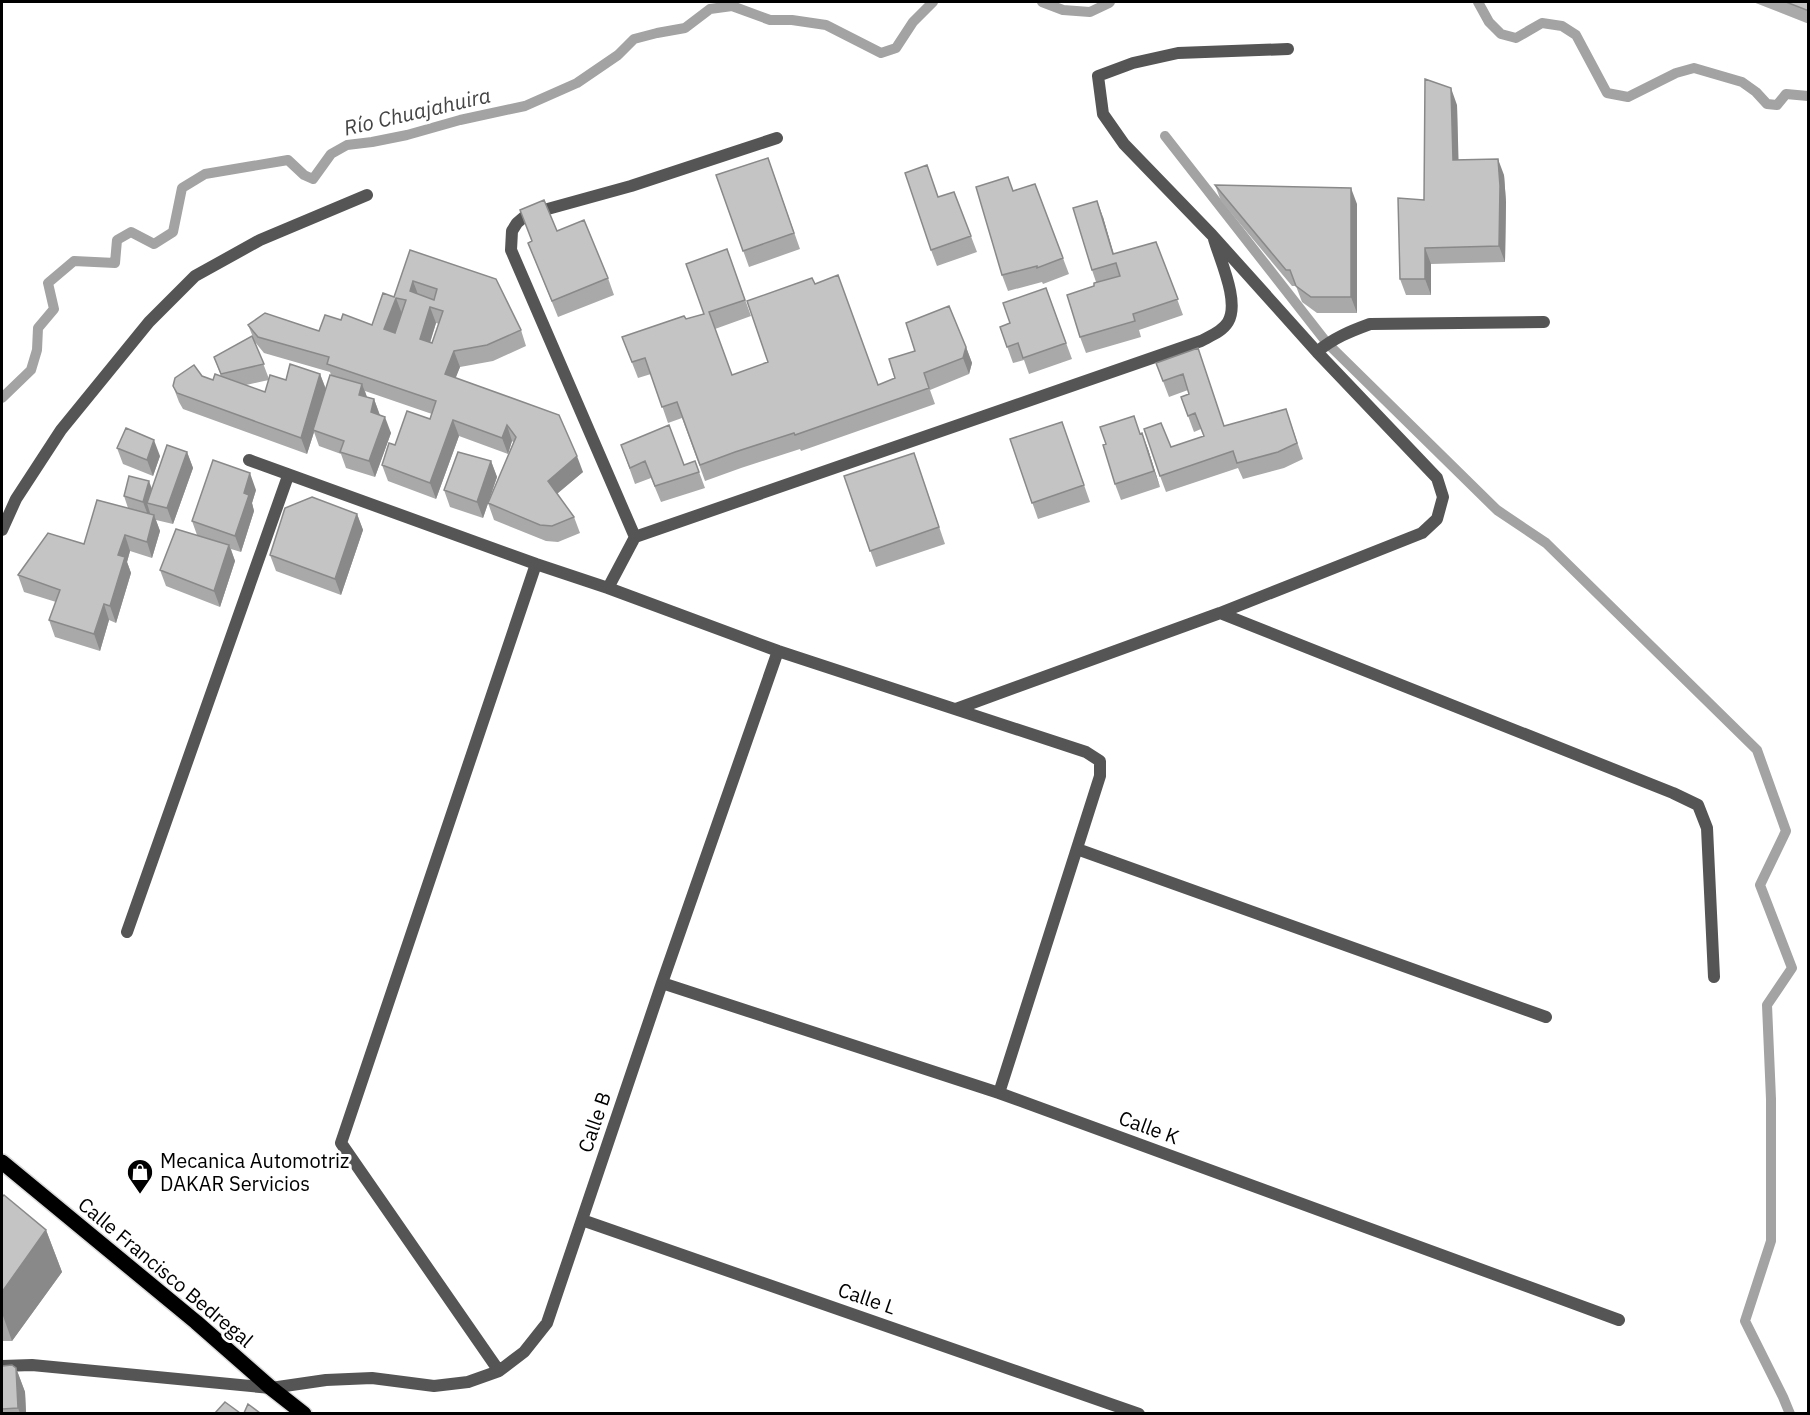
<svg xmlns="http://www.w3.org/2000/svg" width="1810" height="1415" font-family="'IBM Plex Sans',sans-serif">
<rect width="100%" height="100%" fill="#fff"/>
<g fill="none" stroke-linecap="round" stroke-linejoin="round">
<path stroke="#a3a3a3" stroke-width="10" d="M1042,2L1063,10L1090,12L1109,3L1110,2
M1478,2L1489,22L1501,34L1516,38L1542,23L1562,26L1576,35L1607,93L1628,97L1676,73L1694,68L1742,82L1756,92L1767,104L1777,105L1786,94L1808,96
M1165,136L1327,343L1497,510L1546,543L1757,750L1786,831L1760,885L1792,968L1767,1005L1771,1099V1241L1745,1321L1783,1397L1790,1414
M2,398L31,370L37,350L38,328L54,309L48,283L74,261L115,263L117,240L131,232L154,244L173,232L182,188L205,174L288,160L304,175L313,179L331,154L347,145L372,142L407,135L460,120L525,106L577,83L618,55L634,39L657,33L685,28L710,9L732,6L770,20H792L826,25L881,53L896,48L913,22L933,2"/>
<g stroke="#dbdbdb" stroke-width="18">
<path id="primary" d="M2,1162L196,1322L271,1388L304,1414"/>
</g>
<path stroke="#555" stroke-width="12" d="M1317,352C1333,338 1351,331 1370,324L1544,322
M249,460L536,564L608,588L778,651L1086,752L1100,761V776L999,1093
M2,530L16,499L61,430L149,322L195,276L260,240L367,195
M635,537L511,250L512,231L517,223L524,217L544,210L631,186L777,138
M608,588L635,537L1201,341C1210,336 1222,332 1228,322C1240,302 1220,260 1214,239
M1220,613L1673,793L1698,805L1707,828L1714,977
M956,709L1220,613L1422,533L1437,519L1443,497L1437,478L1317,352L1212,235L1124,144L1103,114L1098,76L1133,63L1178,53L1288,49
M1077,849L1546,1017
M127,932L288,476
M662,983L999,1093L1619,1320
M582,1220L1139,1414
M2,1366L32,1365L271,1388L326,1380L372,1378L434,1386L468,1382L499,1371L524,1352L547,1323L662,983L778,651
M499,1371L341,1143L536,564"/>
<use href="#primary" stroke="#000" stroke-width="15"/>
</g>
<path fill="#a9a9a9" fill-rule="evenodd" d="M1753,2H1809V24Z
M1457,105L1458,160L1504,175L1506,202L1505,262L1431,264V295H1406L1400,279L1424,200Z
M768,158L800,249L749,267L716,175Z
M1008,177L1013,191L1035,184L1069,274L1043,284L1042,282L1008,291L1002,275Z
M1215,185L1357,204V313H1317L1302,302L1296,286H1292L1221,201Z
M954,192L977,252L937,266L931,250L939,197Z
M520,210L557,231L608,278L614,295L558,317L528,243L532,241Z
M1103,217L1114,254L1156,242L1183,315L1139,330L1141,337L1086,353L1080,337L1096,282L1092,270Z
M727,249L751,316L715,329L732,375L768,362L815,284L878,385L895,378L966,347L972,363L969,374L930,390L935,404L801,451L800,449L741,468L705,481L682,418L668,423L651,374L638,378L622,337L704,314Z
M410,250L521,330L526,346L493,361L460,367L455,378L583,472L557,494L574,517L580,533L558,542L546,541L494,520L488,503L514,443L512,441L508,454L459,436L436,499L388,481L382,465L395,445L430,419L432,414L365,391L367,397L374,399L380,415L391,433L375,477L346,468L341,454L319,446L314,432L307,454L183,409L179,402L173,386L213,380L221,376L214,357L253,337L248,325L319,331L341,320L372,325L394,297ZM436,323L439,324L432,343H430ZM255,342L264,353L330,372L331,375L326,389L320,374L286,380L269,379ZM269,380L265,392L246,385L264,381Z
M1046,288L1072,359L1029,374L1024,360L1013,363L1000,327L1010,323Z
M1198,348L1224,426L1286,409L1303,459L1284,468L1243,479L1238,468L1166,492L1160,476L1171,447L1204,436L1201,429L1194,432L1181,397L1189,394L1188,390L1169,397L1156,363Z
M1062,422L1090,502L1038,519L1010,439Z
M1141,434L1148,449L1160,487L1121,500L1115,484L1106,444Z
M621,445L684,465L695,461L705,488L661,502L651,478L635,484Z
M117,448L160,456L153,476L123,464Z
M187,452L193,468L173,524L156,520L160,531L152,558L130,551L127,562L131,573L116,623L109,620L100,651L55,637L49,620L56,602L24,592L18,575L84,544L128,508L124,496L152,489Z
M914,453L945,544L876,567L844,476Z
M491,461L497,477L483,518L450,507L444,490Z
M256,490L252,503L254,511L241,552L231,549L235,561L220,607L166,586L160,570L197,535L192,521Z
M357,514L363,530L341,595L276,571L270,555Z
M2,1197L46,1230L62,1272L12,1341H2Z
M2,1366L16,1368L25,1392L26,1413H2Z"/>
<path fill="#898989" d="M1451,88L1457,105L1459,176L1453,160Z
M1498,159L1504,175L1506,202L1505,262L1499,246Z
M1351,188L1357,204V313L1351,297Z
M1097,201L1103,217L1118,270L1113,254Z
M1425,248L1431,264V295L1425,279Z
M413,281L419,297L410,291Z
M396,298L402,314L390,345L384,329Z
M430,307L436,323L426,355L420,339Z
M966,347L972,363L969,374L963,358Z
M454,351L460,367L451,390L445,374Z
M320,374L326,390L313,430L314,432L307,454L301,438Z
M362,384L368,400L359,395Z
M374,399L380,416L371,412Z
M385,417L391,433L375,477L369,461Z
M453,420L459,436L436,499L430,483Z
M507,425L512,441L508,454L502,438Z
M1142,433L1148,449L1160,487L1154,471Z
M154,440L160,456L153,476L147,460Z
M187,452L193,468L173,524L167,508Z
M577,456L583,472L553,497L548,481Z
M491,461L497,477L483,518L477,502Z
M250,473L256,490L252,503L254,511L241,552L235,536L244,493Z
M149,481L155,497L147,503L150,513L149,518L143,502Z
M357,514L363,530L341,595L335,579Z
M154,515L160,531L152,558L147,542Z
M125,535L130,551L127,562L131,573L116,623L110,606L118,555Z
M229,545L235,561L220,607L214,591Z
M104,604L109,620L100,651L94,634Z
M46,1230L62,1272L12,1341L2,1313V1292Z
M16,1368L25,1392L26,1413H20L18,1408Z"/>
<path fill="#c4c4c4" stroke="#898989" stroke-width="1.5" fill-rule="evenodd" d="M1786,2H1809V11Z
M1425,79L1451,88L1453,160L1498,159L1500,186L1499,246L1425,248V279H1400L1398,198L1424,200Z
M768,158L794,233L743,251L716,175Z
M927,165L938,197L954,192L971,236L931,250L905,173Z
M1008,177L1013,191L1035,184L1063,258L1037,268V266L1002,275L976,187Z
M1215,185L1351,188V297H1311L1296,286L1290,270H1286Z
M544,200L557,231L584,220L608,278L552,301L528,243L532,241L520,210Z
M1097,201L1113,254L1156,242L1178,299L1133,314L1135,321L1080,337L1067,295L1094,286V283L1120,276L1116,263L1092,270L1073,208Z
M727,249L745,300L709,312L732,375L768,362L747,301L812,278L815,284L838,275L878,385L895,378L889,359L915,351L906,323L949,306L966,347L963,358L924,373L929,388L795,435L794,433L735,452L700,465L677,402L662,407L645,358L632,362L622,337L684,316L686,319L704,314L686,264Z
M410,250L496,279L521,330L487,345L454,351L445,374L559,415L577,456L548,481L574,517L552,526L540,525L488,503L516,437L507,425L502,438L453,420L430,483L382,465L389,443L395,445L407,411L430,419L436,401L327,364L329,357L258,337L248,325L265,313L319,331L325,315L341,320L343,314L372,325L383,293L394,297ZM413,281L437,289L434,300L410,291ZM396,298L406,300L395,333L384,329ZM430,307L443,311L432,343L420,339Z
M1046,288L1066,343L1023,358L1018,343L1007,347L1000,327L1010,323L1003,303Z
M252,336L264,364L221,374L214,357Z
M1198,348L1224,426L1286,409L1297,443L1278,452L1237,463L1233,451L1160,476L1144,429L1161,423L1171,447L1204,436L1195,413L1188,416L1181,397L1189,394L1183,374L1163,381L1156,363Z
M290,364L320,374L301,438L177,393L173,386L175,378L194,365L202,376L213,380L215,374L265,392L270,375L286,380Z
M330,375L362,384L359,395L374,399L371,412L385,417L369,461L340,452L344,441L313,430Z
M1134,416L1140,434L1142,433L1154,471L1115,484L1103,445L1106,444L1100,427Z
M1062,422L1084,485L1032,503L1010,439Z
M669,425L684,465L695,461L699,472L655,486L645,461L630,468L621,445Z
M126,428L154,440L147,460L117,448Z
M167,445L187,452L167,508L147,503Z
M458,452L491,461L477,502L444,490Z
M914,453L939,527L870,551L844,476Z
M213,460L250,473L244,493L249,495L235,536L192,521Z
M129,476L149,481L143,502L124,496Z
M312,497L357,514L335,579L270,555L285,508Z
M97,500L154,515L147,542L125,535L118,555L125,557L110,606L104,604L94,634L49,620L60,590L18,575L48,533L84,544Z
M176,529L229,545L214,591L160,570Z
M4,1195L46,1230L2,1292V1197Z
M12,1365L16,1368L18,1408L2,1409V1366Z
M225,1402L240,1413H215Z
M248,1404L260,1413H244Z"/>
<defs>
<g id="shop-pin" transform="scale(1.35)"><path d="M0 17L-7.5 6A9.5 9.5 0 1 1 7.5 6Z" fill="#000" stroke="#fff"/><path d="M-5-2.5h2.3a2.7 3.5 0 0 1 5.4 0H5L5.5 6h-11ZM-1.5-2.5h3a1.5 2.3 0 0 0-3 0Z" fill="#fff"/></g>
</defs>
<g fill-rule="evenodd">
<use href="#shop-pin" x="140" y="1172"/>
</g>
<g text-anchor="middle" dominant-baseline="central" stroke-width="6" stroke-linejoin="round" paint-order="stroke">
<g font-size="20" fill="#000" stroke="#fff">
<text transform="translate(594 1122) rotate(-71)">Calle B</text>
<text transform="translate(1149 1127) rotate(20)">Calle K</text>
<text transform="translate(166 1272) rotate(40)">Calle Francisco Bedregal</text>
<text transform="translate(867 1298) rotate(19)">Calle L</text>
</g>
<g font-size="20" fill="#000" stroke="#fff" text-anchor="start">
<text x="160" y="1160">Mecanica Automotriz<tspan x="160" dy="23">DAKAR Servicios</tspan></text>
</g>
<g font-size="21" font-style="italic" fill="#444" stroke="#fff">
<text transform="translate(417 111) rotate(-13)">Río Chuajahuira</text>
</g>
</g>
<rect width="1810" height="1415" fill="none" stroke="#000000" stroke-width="6"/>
</svg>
